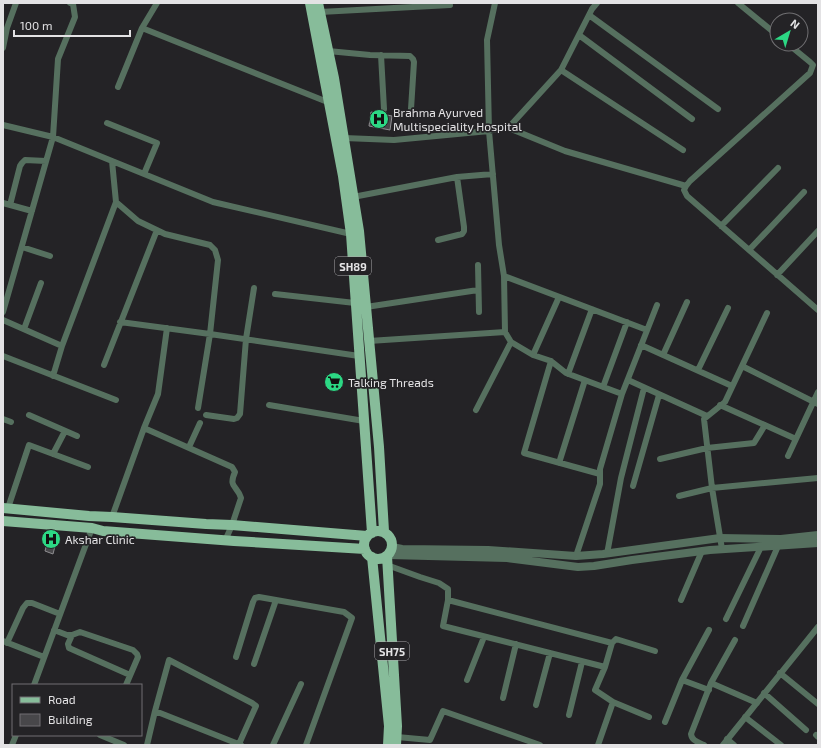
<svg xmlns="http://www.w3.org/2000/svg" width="821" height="748" font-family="'Exo 2',sans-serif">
<rect width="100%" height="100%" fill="#242326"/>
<path fill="#48474a" stroke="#8f8e91" d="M371,112L392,116L390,130L369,126Z
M332,375L338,377V388L330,386Z
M50,532L58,534L53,554L45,551Z"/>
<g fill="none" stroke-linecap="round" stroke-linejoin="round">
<path stroke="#56705f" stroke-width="6" d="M495,3L487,40L489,131L499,245L504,276L505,332
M738,3L777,35
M320,12L450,5
M589,15L718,109
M142,28L330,103
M579,35L692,119
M788,44L810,62L813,65L810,73L690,181L686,186L684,190L687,196L818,310
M3,48L7,28L16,3
M328,51L370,55L410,56L413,59L414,62L411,109
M381,55L384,109
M561,70L683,150
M118,87L142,28L157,3
M107,123L157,143L144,174
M3,125L53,137L213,202L351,234
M506,127L565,151L686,186
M344,138L394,140L489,131L510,126L561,70L592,9L597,3
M353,197L457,177L493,174
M116,202L138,221L165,234L210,245L215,250L218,260L210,334L198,408
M3,203L32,211
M10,205L20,166L22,163L25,160L46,161
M721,226L778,168
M438,240L462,234L464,231V227L457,177
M22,247L50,256
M749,250L804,192
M478,265L479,312
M777,275L818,231
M504,276L647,330
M275,294L355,303
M366,307L478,290
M3,312L53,137L58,59L75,17L73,4L70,3
M3,320L62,346L116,202L112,161
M120,322L210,334L359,356
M24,329L41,283
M369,341L505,332L511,342L533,355L551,361L566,373L622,394
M641,345L732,386
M533,355L559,297
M663,355L687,302
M3,356L116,400
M551,361L524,453L600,474
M104,365L157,230
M742,366L818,404
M698,370L728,308
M568,374L592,309
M53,376L62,346
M628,380L707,416
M603,387L627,322
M269,405L364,421
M720,405L796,439
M476,410L511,342
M29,415L77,436
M206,415L234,419L237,418L240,414L246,339L254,288
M3,419L11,422
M144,428L232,467L235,472C228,488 237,485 241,498L232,525L225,541
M189,447L200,423
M53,454L65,431
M788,456L818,392
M660,459L707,448L754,443L765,425
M559,463L585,380
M633,486L659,395
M679,496L712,488L818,478
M8,508L29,445L88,467
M112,517L144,428L158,394L167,328
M722,549L712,488L704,419L725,402L767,313
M607,554L621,478L644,388
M576,556L600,484V469L622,394L657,305
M387,565L420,577L439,583L448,589V600L443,626L605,667
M448,600L612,643
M681,600L702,551
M726,619L761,547
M743,626L775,553L778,546
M54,630L67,635H72L80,632L133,650L137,654L138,657L126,685
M72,635L68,644L69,648L130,675
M3,641L44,657
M7,643L23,608L27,603H32L60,614
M236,657L253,602L255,598L259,597L344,612L352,618L306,745
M254,664L276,600
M780,673L818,704
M467,680L484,637
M682,680L709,690
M711,683L757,703
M34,685L92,528
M764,693L806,730
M503,698L516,644
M613,702L649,717
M536,705L550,653
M155,711L241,745
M569,715L582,662
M745,717L781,745
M665,722L682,680L709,630
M100,735L124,745
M816,735L818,737
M397,737L430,740L443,711L540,745
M727,739L734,745
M12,745L16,735
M147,745L155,711L169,660L252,703L256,706L239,744
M273,745L301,684
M598,745L613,702L595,690L605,667L612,643L616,639L655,651
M704,745C698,742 692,741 691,734L711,683L735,640
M723,745L818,627"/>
<path stroke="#56705f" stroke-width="8" d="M392,547L402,549L488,550L576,556L603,554L720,538L781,539L818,535
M389,555L507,558L578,567L594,566L632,560L710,550L818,543"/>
<path stroke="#87bc9a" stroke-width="10" d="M310,3L343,176L351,234L372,533
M318,3L334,78L359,231L379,447L384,531
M3,508L89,516L112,517L206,524L232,525L367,536
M3,521L92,528L103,531L234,541L365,549
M364 545a14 14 0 1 1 28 0a14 14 0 1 1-28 0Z
M387,556L397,726L396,745
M372,557L389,726L388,745"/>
</g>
<defs>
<g id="hospital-disc" transform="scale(1)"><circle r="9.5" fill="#2cd884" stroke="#242326"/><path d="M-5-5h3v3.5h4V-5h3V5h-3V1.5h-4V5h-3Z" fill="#111"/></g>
<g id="supermarket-disc" transform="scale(1)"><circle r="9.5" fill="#2cd884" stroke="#242326"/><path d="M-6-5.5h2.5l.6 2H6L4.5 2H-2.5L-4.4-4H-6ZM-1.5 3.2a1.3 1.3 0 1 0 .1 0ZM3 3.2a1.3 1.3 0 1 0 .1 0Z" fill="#111"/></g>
</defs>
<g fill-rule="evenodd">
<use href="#hospital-disc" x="379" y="119"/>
<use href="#supermarket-disc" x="334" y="382"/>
<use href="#hospital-disc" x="51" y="539"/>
</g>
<g text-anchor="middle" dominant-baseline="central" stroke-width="3.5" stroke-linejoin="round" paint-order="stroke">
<g fill="#242326" stroke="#aaa9ab" stroke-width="1">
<rect x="335" y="257" width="36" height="18" rx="3"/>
<rect x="375" y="642" width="34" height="18" rx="3"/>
</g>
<g font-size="11" font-weight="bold" fill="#e3e2e4">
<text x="353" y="266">SH89</text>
<text x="392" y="651">SH75</text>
</g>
<g font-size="12" fill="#e3e2e4" stroke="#242326" text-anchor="start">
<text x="393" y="112">Brahma Ayurved<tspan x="393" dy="14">Multispeciality Hospital</tspan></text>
<text x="348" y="382">Talking Threads</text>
<text x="65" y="539">Akshar Clinic</text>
</g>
</g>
<rect width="821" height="748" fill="none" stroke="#e3e2e4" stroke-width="8"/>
<rect x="12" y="684" width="130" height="52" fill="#242326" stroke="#706f72"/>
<rect x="20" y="697" width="20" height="6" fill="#87bc9a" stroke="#706f72"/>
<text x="48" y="704" font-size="12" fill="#e3e2e4">Road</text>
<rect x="20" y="714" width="20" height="12" fill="#48474a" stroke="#706f72"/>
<text x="48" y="724" font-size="12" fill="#e3e2e4">Building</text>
<g transform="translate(789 32) rotate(38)"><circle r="19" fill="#242326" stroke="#706f72"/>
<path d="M0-3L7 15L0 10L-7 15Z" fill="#2cd884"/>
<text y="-6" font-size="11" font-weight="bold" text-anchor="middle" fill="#e3e2e4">N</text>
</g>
<path d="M14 30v6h116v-6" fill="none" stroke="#e3e2e4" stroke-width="2"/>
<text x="20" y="30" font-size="12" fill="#e3e2e4" stroke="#242326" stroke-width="3" paint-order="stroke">100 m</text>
</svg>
